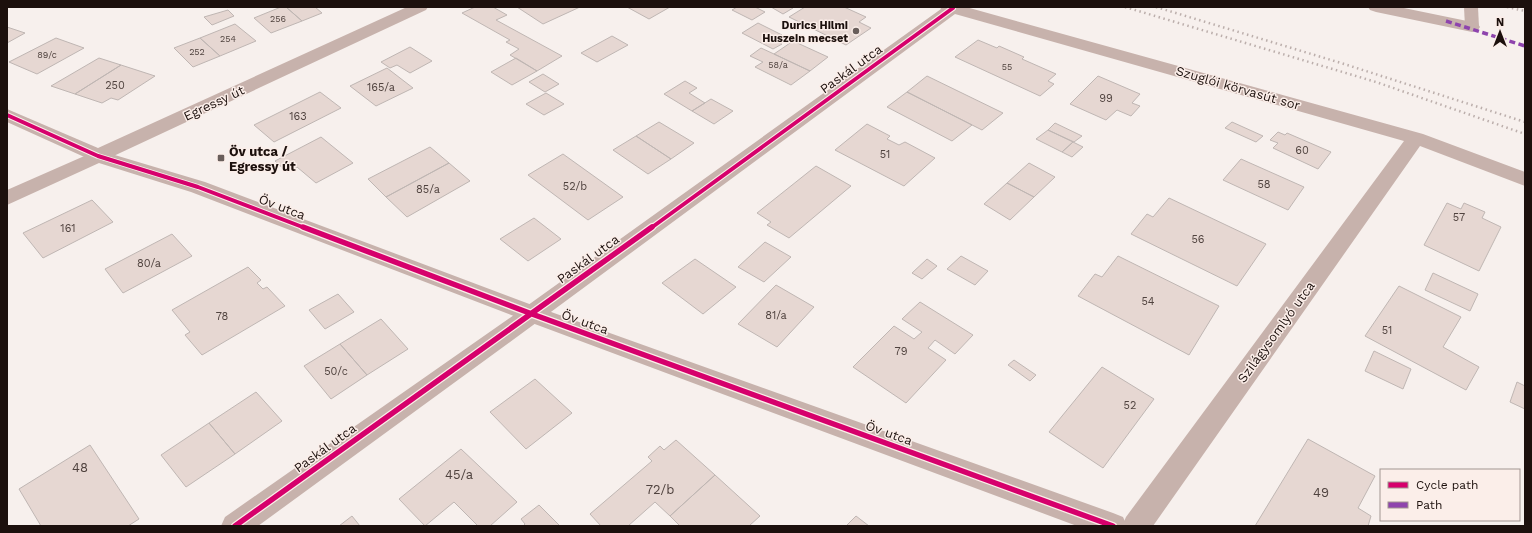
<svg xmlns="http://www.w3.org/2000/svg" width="1532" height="533" font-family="'Work Sans',sans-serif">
<rect width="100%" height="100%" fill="#f7f0ed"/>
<path fill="#e6d7d2" stroke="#bfb6b3" d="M281,7H286L302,21L271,33L254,18Z
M286,7H315L322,13L302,21Z
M475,7H493L507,15L496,20L562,56L537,71L510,55L519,49L506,42L510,40L462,13Z
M517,7H580L543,24Z
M627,7H670L649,19Z
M737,7H755L765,12L752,20L732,10Z
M771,7H791L793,8L783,14Z
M805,7H844L866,17L859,22L871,28L846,45L789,17Z
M228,10L234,16L212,25L204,17Z
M758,23L782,35L774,40L782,44L773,49L742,33Z
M235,24L256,41L220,56L200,38Z
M7,27L25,33L7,43Z
M612,36L628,45L597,62L581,53Z
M56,38L84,48L37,74L9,62Z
M200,38L220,56L193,67L174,48Z
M978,40L997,48L999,46L1024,57L1022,59L1056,74L1048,81L1054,84L1040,96L955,57Z
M793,41L828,57L810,71L774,54Z
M410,47L432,61L410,73L397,65L390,68L381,62Z
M761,48L774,54L810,71L791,85L755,67L763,62L750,56Z
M99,58L121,65L75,94L51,86Z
M516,58L537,71L512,85L491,72Z
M121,65L155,76L118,100L111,98L102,103L75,94Z
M387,68L413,88L376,106L350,86Z
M543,74L559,84L545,92L529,82Z
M927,76L1003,113L982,130L907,92Z
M1098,76L1140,94L1132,103L1140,106L1131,116L1117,110L1106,120L1070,104Z
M685,81L697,88L689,93L705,103L692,111L664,94Z
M320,92L341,108L274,142L254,125Z
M907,92L972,125L952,141L887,107Z
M546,93L564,104L544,115L526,104Z
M711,99L733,111L714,124L692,111Z
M659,122L694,143L671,159L636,136Z
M1232,122L1263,136L1256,142L1225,128Z
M1055,123L1082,136L1074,142L1048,130Z
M867,124L890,136L887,139L899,145L905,142L935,158L904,186L835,150Z
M1048,130L1073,142L1062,152L1036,139Z
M1278,132L1285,135L1287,133L1331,152L1318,169L1273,148L1278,143L1270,140Z
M636,136L671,159L648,174L613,150Z
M321,137L353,163L316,183L297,167L287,172L275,161Z
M1073,142L1083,147L1072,157L1062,152Z
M430,147L449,163L386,197L368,179Z
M563,154L623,197L588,220L528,175Z
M1241,159L1304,187L1288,210L1223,180Z
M449,163L470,181L407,217L386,197Z
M1029,163L1055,177L1034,197L1007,183Z
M816,166L851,186L789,238L767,225L771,222L757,213Z
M1007,183L1034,197L1010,220L984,204Z
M1169,198L1266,244L1237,286L1131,234L1147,214L1153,217Z
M92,200L113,222L43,258L23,233Z
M1447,203L1461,209L1464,203L1485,212L1482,218L1501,227L1479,271L1424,245Z
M534,218L561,239L528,261L500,239Z
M172,234L192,256L123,293L105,269Z
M765,242L791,257L764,282L738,267Z
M961,256L988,271L975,285L947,269Z
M1118,256L1219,306L1189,355L1078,296L1095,274L1102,277Z
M695,259L736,287L703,314L662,283Z
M927,259L937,266L922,279L912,273Z
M248,267L261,280L257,283L263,289L267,287L285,306L202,355L185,335L190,332L172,310Z
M1433,273L1478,294L1470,311L1425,290Z
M776,285L814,307L777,347L738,324Z
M1399,286L1461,317L1443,347L1479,367L1466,390L1365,336Z
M338,294L354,312L325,329L309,310Z
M920,302L973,335L955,354L935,340L928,348L946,360L906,403L853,367L894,326L914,339L922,332L902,319Z
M381,319L408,349L367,375L340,344Z
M340,344L367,375L331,399L304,366Z
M1374,351L1411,369L1403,389L1365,371Z
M1014,360L1036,375L1030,381L1008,365Z
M1102,367L1154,399L1103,468L1049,432Z
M535,379L572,413L526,449L490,412Z
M1517,382L1525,386V409L1510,402Z
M256,392L282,421L235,454L209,423Z
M209,423L235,454L186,487L161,455Z
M1308,439L1375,476L1358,508L1371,516L1368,526H1255Z
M676,440L715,475L670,516L655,502L628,526H601L590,514L652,461L648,457L660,446L664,450Z
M90,445L139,519L128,526H41L19,489Z
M461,449L517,502L490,526H478L454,502L425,526L399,499Z
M715,475L760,516L749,526H680L670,516Z
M539,505L560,526H523L525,524L521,519Z
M352,516L360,526H339Z
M856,516L869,526H846Z"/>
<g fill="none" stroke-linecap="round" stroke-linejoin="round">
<path fill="#c7b2ac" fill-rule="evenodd" d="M1464,7H1478L1479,27L1477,30L1472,31L1467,30L1465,27Z"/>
<path fill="#c7b2ac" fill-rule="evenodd" d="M407,7H428L426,10L105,160L98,162L91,160L7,122V109L98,148Z
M940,7H966L1423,134L1525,172V186L1420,146L1153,526H1122L1126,517L1404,141L955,14L540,320L258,526H221L225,517L524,308L941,9Z
M1368,7H1399L1472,22L1478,24L1480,27L1478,30L1472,32L1376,12L1370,10Z"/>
<path fill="#c7b2ac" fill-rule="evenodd" d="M98,150L205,182L540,308L1113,513L1123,517L1127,526H1077L524,320L191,192L99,163L7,205V190Z"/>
<path stroke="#bcafac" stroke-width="2.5" stroke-dasharray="1.5 3.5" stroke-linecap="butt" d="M1125,7L1376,82L1525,134
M1156,7L1341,63L1525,122
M1507,7L1525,11"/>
<path stroke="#8e44ad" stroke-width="3.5" stroke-dasharray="6 3.5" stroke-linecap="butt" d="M1446,21L1525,46"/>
<g stroke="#fbeee9" stroke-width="6">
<path id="cycleway-far1" d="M7,115L98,156L198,187L305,228
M651,228L953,8"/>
</g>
<g stroke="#fbeee9" stroke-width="8">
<path id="cycleway" d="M303,227L532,314L1113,526
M235,526L652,227"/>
</g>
<use href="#cycleway-far1" stroke="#d6006c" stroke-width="4"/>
<use href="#cycleway" stroke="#d6006c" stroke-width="5.5"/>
</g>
<g fill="#695e5b" stroke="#fbeee9" stroke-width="1.5">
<circle cx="856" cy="31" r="4"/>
<rect x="217" y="154" width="8" height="8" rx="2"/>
</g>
<g text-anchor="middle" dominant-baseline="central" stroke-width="3" stroke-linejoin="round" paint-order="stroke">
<g font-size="9" fill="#50433f">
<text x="278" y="19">256</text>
<text x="228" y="39">254</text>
<text x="197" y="52">252</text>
<text x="47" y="55">89/c</text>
<text x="778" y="65">58/a</text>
<text x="1007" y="67">55</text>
</g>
<g font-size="11" font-weight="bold" fill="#1c100d" stroke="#fbeee9" text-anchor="end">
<text x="848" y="25">Durics Hilmi<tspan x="848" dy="13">Huszein mecset</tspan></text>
</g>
<g font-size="11" fill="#50433f">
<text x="115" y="85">250</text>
<text x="381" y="87">165/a</text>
<text x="1106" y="98">99</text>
<text x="298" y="116">163</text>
<text x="1302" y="150">60</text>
<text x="885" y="154">51</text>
<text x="1264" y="184">58</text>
<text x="575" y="186">52/b</text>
<text x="428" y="189">85/a</text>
<text x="1459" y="217">57</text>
<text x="68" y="228">161</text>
<text x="1198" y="239">56</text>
<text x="149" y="263">80/a</text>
<text x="1148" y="301">54</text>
<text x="776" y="315">81/a</text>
<text x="222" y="316">78</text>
<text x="1387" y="330">51</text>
<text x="901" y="351">79</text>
<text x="336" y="371">50/c</text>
<text x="1130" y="405">52</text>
</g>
<g font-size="13" fill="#1c100d" stroke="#fbeee9">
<text transform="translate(851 69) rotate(-36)">Paskál utca</text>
<text transform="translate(1238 88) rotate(16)">Szuglói körvasút sor</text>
<text transform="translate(214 103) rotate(-25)">Egressy út</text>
<text transform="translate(282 207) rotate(21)">Öv utca</text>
<text transform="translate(588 259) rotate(-36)">Paskál utca</text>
<text transform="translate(585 322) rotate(20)">Öv utca</text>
<text transform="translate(1276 332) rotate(-54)">Szilágysomlyó utca</text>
<text transform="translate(889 433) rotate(20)">Öv utca</text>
<text transform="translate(325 448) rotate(-36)">Paskál utca</text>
</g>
<g font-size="13" font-weight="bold" fill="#1c100d" stroke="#fbeee9" text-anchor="start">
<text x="229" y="151">Öv utca /<tspan x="229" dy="15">Egressy út</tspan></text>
</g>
<g font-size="13" fill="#50433f">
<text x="80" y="467">48</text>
<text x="459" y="474">45/a</text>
<text x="660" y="489">72/b</text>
<text x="1321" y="492">49</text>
</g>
</g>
<rect width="1532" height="533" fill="none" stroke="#1c100d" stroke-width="16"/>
<rect x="1380" y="469" width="140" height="52" fill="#fbeee9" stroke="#a29591"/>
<rect x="1388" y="482" width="20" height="6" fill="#d6006c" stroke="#a29591"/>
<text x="1416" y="489" font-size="12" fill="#1c100d">Cycle path</text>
<rect x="1388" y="502" width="20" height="6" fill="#8e44ad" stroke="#a29591"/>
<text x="1416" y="509" font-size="12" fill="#1c100d">Path</text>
<g transform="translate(1500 32)" stroke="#fbeee9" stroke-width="3" paint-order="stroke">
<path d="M0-3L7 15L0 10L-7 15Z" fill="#1c100d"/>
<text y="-6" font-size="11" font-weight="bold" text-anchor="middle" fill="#1c100d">N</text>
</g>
</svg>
